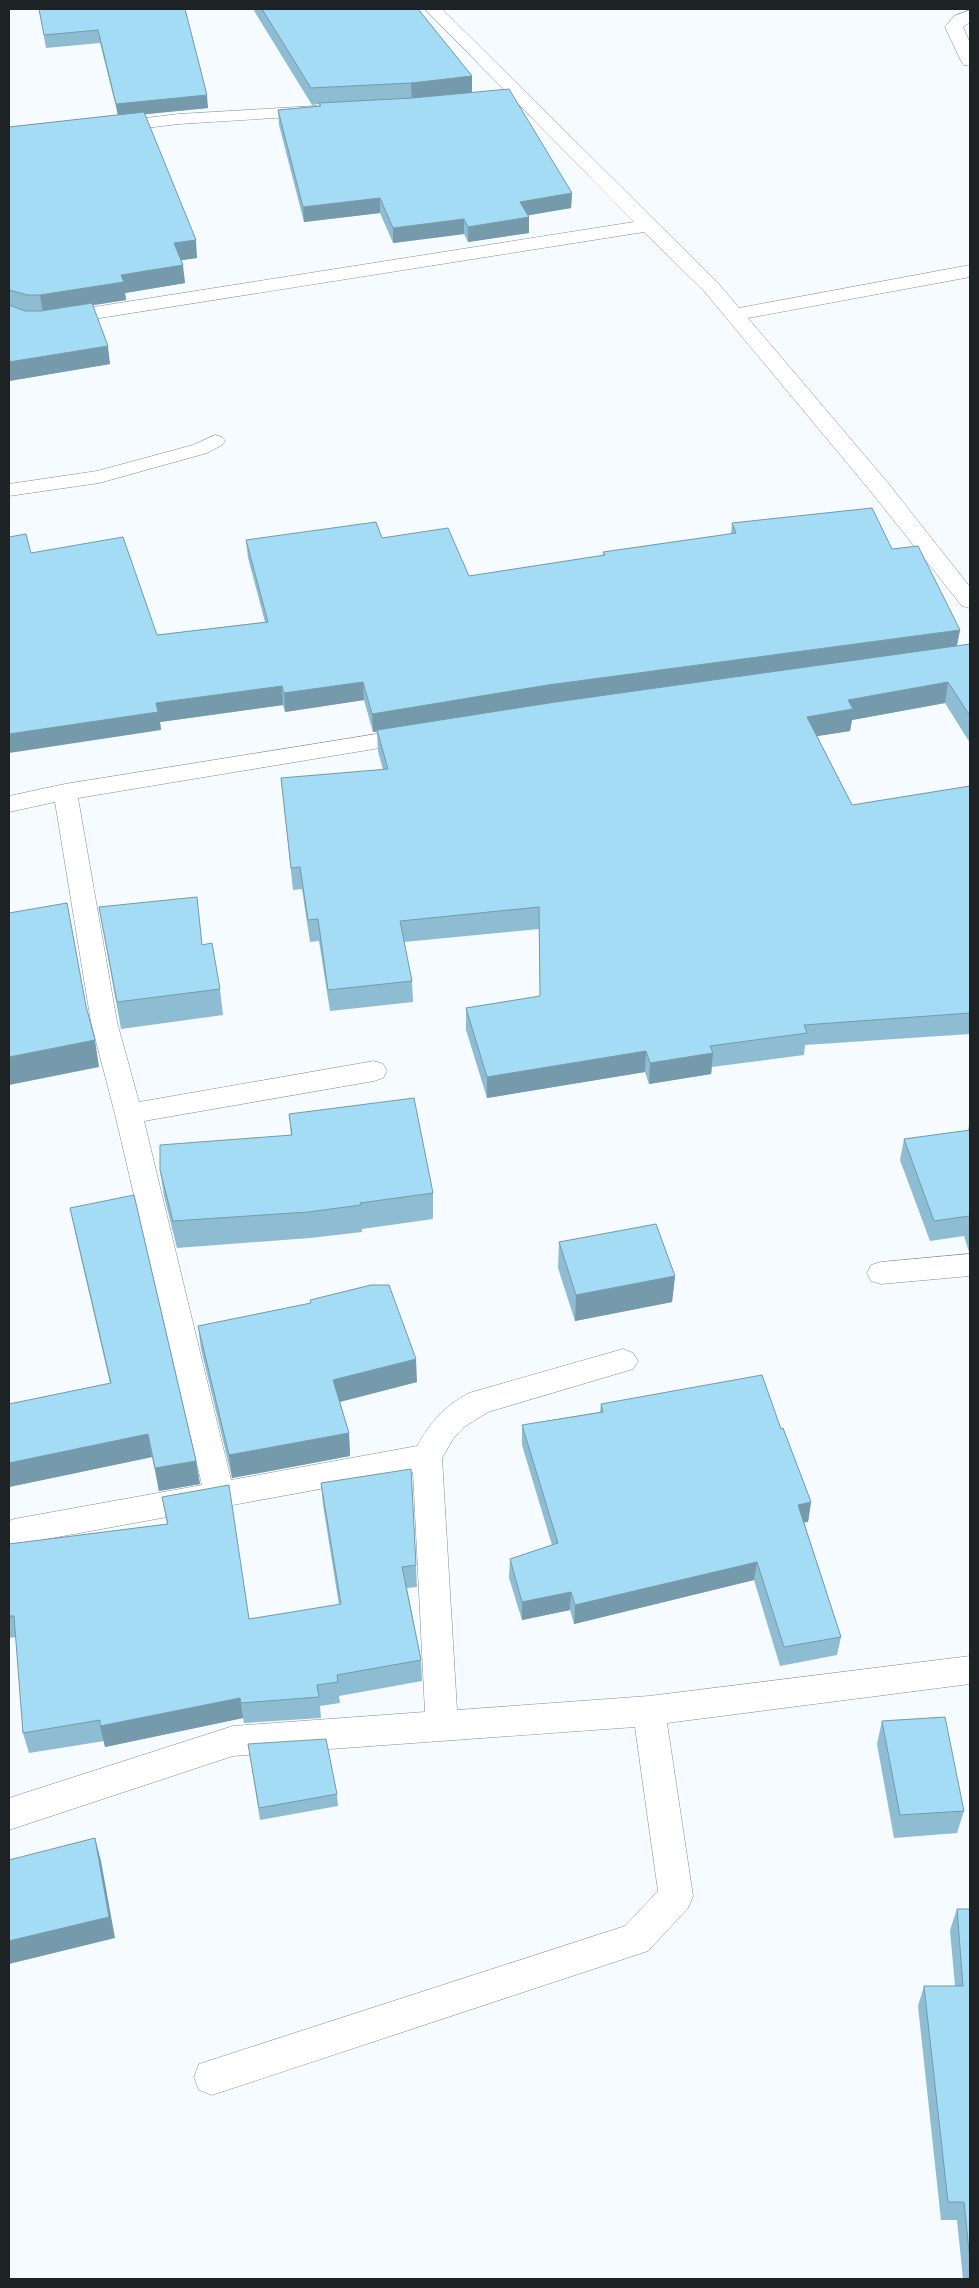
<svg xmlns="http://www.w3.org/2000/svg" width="979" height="2288" font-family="'Public Sans',sans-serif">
<rect width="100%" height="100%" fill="#f5fbfe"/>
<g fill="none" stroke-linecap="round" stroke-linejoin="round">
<g stroke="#808e94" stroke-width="1">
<path id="minor" d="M425,9H442L718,283L739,308L970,265V277L748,318L888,483L970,587V608L962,606L872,493L704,291L644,232L43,327H28L9,321V308L30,315H43L634,222Z
M970,10V22L963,27L970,43V66L964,65L961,61L945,27L954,16Z
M316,106L322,107L325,111L322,115L179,124L112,132L106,131L103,127L106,123L112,122L179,114Z
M215,435L222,437L225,441L222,445L207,453L99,483L9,496V484L97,471L193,445Z
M414,728L422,731L426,736L422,741L78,798L117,1022L139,1102L374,1061L383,1064L387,1071L383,1078L374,1081L144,1121L231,1480L417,1446C431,1422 444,1406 469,1393L623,1349L633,1353L638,1361L633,1369L488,1412L464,1427L453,1439L442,1458L457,1710L649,1696L970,1656V1684L667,1723L693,1896L688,1908L648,1951L212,2095L199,2090L194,2077L199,2064L625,1926L658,1891L635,1727L233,1756L9,1830V1798L233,1726L425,1712L413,1472L14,1545L9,1543V1521L14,1519L202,1485L115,1114L91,1022L55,802L9,812V796L65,784Z
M970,1254V1276L881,1284L871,1281L867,1273L871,1265L881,1262Z"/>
</g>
<use href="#minor" fill="#fff" fill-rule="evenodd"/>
</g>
<path fill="#8ebdd3" d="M39,9H185L208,108L145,114L197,258L181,260L185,283L125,293L126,300L93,305L110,364L9,381V127L118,115L100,43L46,48Z
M253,9H418L472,76V92L572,193L571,208L528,215L529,233L468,242L464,234L393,243L380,213L304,222L279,125L278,110L319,106V104L312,105Z
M732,523L892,549L960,630L957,646L970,644V743L945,703L852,720L850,731L817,736L852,805L970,786V1034L805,1045L804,1055L712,1067L711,1074L649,1084L645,1072L487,1098L466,1030V1008L540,996L539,929L404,942L412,981L413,1002L330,1011L319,941L310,942L302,889L293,890L281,778L383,770L378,751L377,732H373L364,700L285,712L283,705L160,722L161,730L31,553L157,635L265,622L248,558L246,540L382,538L469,576L603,556V552L731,534Z
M99,907L203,945L220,989L223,1015L121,1029Z
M289,1114L433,1193V1219L362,1229V1232L310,1238L177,1248L164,1196L160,1170L291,1135Z
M969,1124H970V1253L969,1252L964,1236L930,1241L900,1160L904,1139L968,1131Z
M70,1208L196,1461L200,1484L159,1491L152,1457L9,1487V1411L110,1383L75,1232Z
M559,1242L675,1276L672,1302L575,1321L558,1268Z
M310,1300L417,1382L340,1402L349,1433L350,1456L232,1478L201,1349L198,1326L310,1304Z
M601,1404L781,1429L811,1502L808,1522H804L841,1637L837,1655L780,1666L754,1580L574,1624L570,1610L522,1620L509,1578L510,1559L552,1545L522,1445V1425L600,1412Z
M411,1469L417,1587L407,1588L421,1660L422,1681L339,1696L340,1703L320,1706L321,1718L244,1723L243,1718L105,1747L104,1741L29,1753L23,1733L16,1637L9,1638V1544L167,1524L162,1497L249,1619L339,1605L323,1505L321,1483Z
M882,1721L964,1811L957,1833L894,1838L877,1744Z
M248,1744L337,1794L338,1806L260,1820Z
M957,1909H970V2279H963L957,2220H941L918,2006L924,1986H955L950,1930Z"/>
<path fill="#749aac" d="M472,76V93L412,99L411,83Z
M207,95L208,108L118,117L116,104Z
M572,193L571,208L519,217L520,202Z
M380,198V213L304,222L303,207Z
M529,217V233L468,242V227Z
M464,219V234L393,243V228Z
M196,240L197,258L176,261L174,243Z
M183,265L185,283L125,293L126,300L43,313L40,295L121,275Z
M108,346L110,364L9,381V362Z
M960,630L956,649L548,704L373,732L372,714L548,685Z
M363,682L364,700L285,712L284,693Z
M948,682L945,703L852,720L850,731L805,738L807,717L848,700Z
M282,686L283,705L160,722L161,730L9,753V734L156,703Z
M95,1040L99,1067L9,1085V1057Z
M646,1051L645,1072L487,1098V1077Z
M713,1053L711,1074L649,1084L650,1063Z
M675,1276L672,1302L575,1321L576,1295Z
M416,1359L417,1382L335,1403L333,1380Z
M349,1433L350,1456L232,1478L229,1455Z
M148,1434L152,1457L9,1487V1463Z
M196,1461L200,1484L159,1491L155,1468Z
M811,1502L808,1522L795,1524L798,1505Z
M757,1562L754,1580L574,1624L575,1605Z
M571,1592L570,1610L522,1620V1602Z
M240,1698L243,1718L105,1747L100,1726Z
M95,1838L101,1861L115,1938L9,1964V1941Z"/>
<path fill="#a5dcf5" stroke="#749aac" d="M39,9H185L207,95L116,104L98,30L44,35Z
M262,9H418L472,76L411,83L311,88Z
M509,89L572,193L520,202L529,217L468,227L464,219L393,228L380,198L303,207L278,110L321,106L319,103L412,98Z
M144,112L196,240L174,243L183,265L121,275L124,282L40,295H28L9,290V127Z
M92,303L108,346L9,362V305L25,311H41Z
M872,508L892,549L918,546L960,630L548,685L372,714L363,682L284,693L282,686L156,703L158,712L9,734V537L26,534L31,553L123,537L157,635L268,622L246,540L376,522L382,538L448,528L469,576L605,555L603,552L736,533L732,523Z
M970,644V716L948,682L848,700L853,709L807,717L852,805L970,786V1013L804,1025L807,1033L710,1046L713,1053L650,1063L646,1051L487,1077L466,1008L540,996L539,907L400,921L412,981L328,990L318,919L308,920L300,867L291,868L281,778L388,769L377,730L549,703Z
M197,897L202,945L212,943L220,989L117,1002L99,907Z
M67,903L86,1006L95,1040L9,1057V913Z
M414,1098L433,1193L360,1203L361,1205L308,1212L173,1221L160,1170V1145L292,1135L289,1114Z
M970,1130V1221L969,1216L934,1221L904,1139Z
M134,1195L196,1461L155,1468L148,1434L9,1463V1404L111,1383L70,1208Z
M656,1224L675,1276L576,1295L559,1242Z
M371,1285H389L416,1359L333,1380L349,1433L229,1455L198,1326L311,1303L310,1300Z
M762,1375L781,1429L783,1428L811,1502L798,1505L841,1637L784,1647L757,1562L575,1605L571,1592L522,1602L510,1559L558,1543L522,1425L603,1412L601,1404Z
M411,1469L416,1565L402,1567L421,1660L337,1675L338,1682L317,1685L319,1697L241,1703L240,1698L100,1726V1720L23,1733L14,1616H9V1544L168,1524L162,1497L229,1485L249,1619L341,1604L321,1483Z
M945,1717L964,1811L900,1815L882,1721Z
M326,1739L337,1794L259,1808L248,1744Z
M95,1838L109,1917L9,1941V1860Z
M957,1909H970V2261L964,2202H948L924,1986H963Z"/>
<rect width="979" height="2288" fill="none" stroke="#1d2225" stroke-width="20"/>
</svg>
